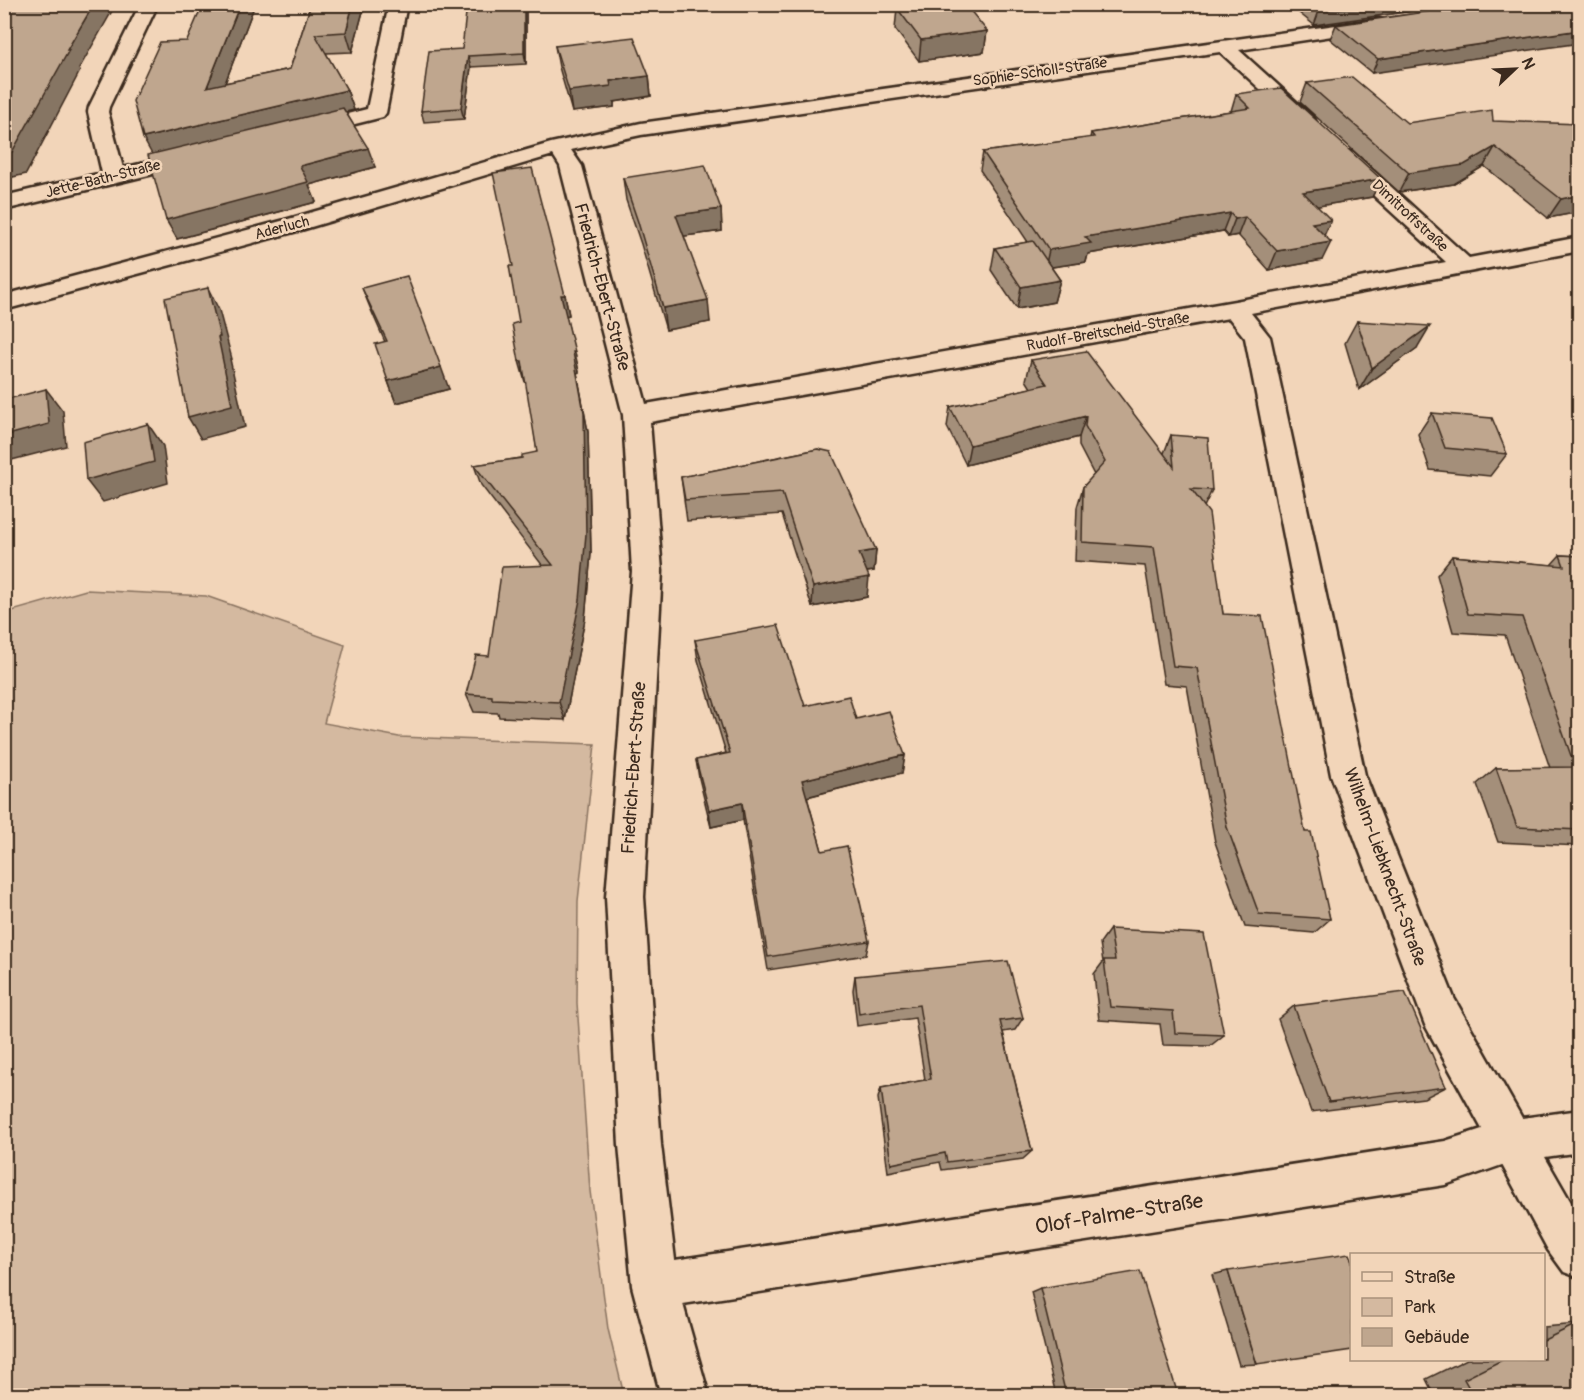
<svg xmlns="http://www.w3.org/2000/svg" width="1584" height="1400" font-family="Pangolin,sans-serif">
<rect width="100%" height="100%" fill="#f2d5b9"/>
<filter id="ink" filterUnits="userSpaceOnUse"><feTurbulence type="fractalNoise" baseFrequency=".0167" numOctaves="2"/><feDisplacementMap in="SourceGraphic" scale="12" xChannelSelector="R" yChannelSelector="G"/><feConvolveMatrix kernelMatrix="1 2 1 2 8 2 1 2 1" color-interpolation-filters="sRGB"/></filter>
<g filter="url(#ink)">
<path fill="#d4b9a0" stroke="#88725f" stroke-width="1.5" d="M86,590L206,596L345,645L324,723L399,737L595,744L578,901L577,1003L590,1191L608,1329L624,1395H5V613Z"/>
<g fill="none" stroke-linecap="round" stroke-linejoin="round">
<g stroke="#3b2a1e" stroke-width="5">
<path id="minor" d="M140,4H158L109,107L108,112L123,168L195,151L203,152L206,157L203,162L4,210V196L102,173L88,112L89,107Z
M389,4H407L386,113L383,117L307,136L300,134L297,130L300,126L367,109Z
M1379,19L1385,20L1388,24L1385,28L1239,50L1312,116L1315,120L1312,124H1298L1220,52L641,135L571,150L582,166L646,404L1235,301L1446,262L1337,162L1334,157L1337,152L1345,151L1353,152L1469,258L1580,237V251L1251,313L1270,337L1365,775L1454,998L1522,1118L1580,1110V1152L1545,1157L1580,1218V1278L1564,1272L1548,1250L1502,1165L1445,1185L683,1304L709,1396H661L632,1286L619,1145L606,897L632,571L623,415L560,166L553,155L301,230L4,310V295L285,220L551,143L641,123ZM1229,318L1245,338L1331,775L1425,1025L1482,1129L1445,1141L675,1260L661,1145L644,897L662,571L650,422Z"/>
</g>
<use href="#minor" fill="#f2d5b9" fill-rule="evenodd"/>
</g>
<path fill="#a48f7a" stroke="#3b2a1e" stroke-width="1.5" d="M255,4L225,83L290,69L311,4H365L352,52L326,53L347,90L354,110L346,112L375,167L309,185L316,202L177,239L152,154L187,41Z
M526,4V64L471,67L464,119L424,122L421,111L462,49Z
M1288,4H1461L1314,25Z
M1479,4L1372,73L1330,39L1336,25Z
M897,8L987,31L984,52L919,61L895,29Z
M555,46L649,76L651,96L614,102V107L572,112L559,67Z
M1307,83L1407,123L1493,121L1580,212L1548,218L1484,166L1454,184L1399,192L1300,102Z
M1236,94L1381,179L1372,197L1317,206L1324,235L1322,260L1269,270L1238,235L1228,237L1223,231L1088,254L1086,262L1051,267L1060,280L1054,302L1017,309L991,270L995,248L1028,242L980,170L983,152L1090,138L1091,133L1231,111Z
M623,178L721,209L722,231L684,236L710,322L666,330L641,244L626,200Z
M362,288L449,389L396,403L388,381L385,342L371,310Z
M565,295L569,315L566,316L579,372L577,373L588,432L591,553L585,619L565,720L499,717L498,713L474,712L466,694L543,566L481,485L474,465L522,458L537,452L519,322Z
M1357,321L1417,348L1359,390L1345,343Z
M1031,360L1164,453L1171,435L1212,490L1204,507L1223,614L1305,832L1330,919L1314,933L1245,927L1215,842L1187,686L1164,684L1145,566L1075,561L1077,507L1083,487L1094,475L1079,446V437L966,465L947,427L950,407L1031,388L1026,380Z
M1432,413L1507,454L1490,476L1430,470L1418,434Z
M818,449L876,550L874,571L867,572V597L812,607L782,514L687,521L681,477Z
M1560,555L1580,556V846L1498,842L1477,784L1496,768H1550L1505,635L1453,632L1437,575L1452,556L1551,565Z
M695,640L805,706L856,719L905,755L902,773L807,797L822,851L869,941L866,955L768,970L743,820L711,827L699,778L696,760L726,753L698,660Z
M1110,929L1224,1035L1210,1046L1163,1045L1160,1024L1099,1020L1094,974L1103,962L1100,943Z
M855,976L1023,1018L1015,1030L1003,1032L1032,1151L1023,1159L942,1170L940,1162L888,1172L878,1098L881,1088L925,1080L915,1018L857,1026L853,990Z
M1294,1006L1446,1087L1424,1098L1311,1112L1278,1019Z
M1228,1271L1257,1364L1239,1365L1212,1275Z
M1040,1288L1178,1395H1056L1031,1292Z
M1577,1324L1580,1395H1434L1426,1379L1467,1359H1544V1327Z"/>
<path fill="#867463" stroke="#3b2a1e" stroke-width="1.5" d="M94,4H116L79,69L80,71L26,174L4,179V154Z
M240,4H255L216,107L207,87Z
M353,4H365L352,52L346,32Z
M524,4H526V64L524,53Z
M1367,4H1461L1314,25L1319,11Z
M1580,30V43L1372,73L1378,59Z
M987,31L984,52L919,61L921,40Z
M468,56L471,67L464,119L461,108Z
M649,76L651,96L614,102V107L572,112L569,91L610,81Z
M347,90L354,110L154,158L143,138Z
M1495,147L1484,166L1454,184L1399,192L1409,173Z
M368,148L375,167L309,185L316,202L177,239L166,220L300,166Z
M1381,179L1372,197L1295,210L1303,192Z
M1580,195V212L1548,218L1561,199Z
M721,209L722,231L678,237L676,215Z
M1230,213L1223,231L1088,254L1086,262L1045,268L1049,250L1085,237Z
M1245,217L1238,235L1228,237L1235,219Z
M1331,220L1323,238L1312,223Z
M1331,242L1322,260L1269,270L1277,251Z
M1060,280L1054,302L1017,309L1021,287Z
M208,288L219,310L232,359H230L245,427L201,439L188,417Z
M561,295H565L569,315L565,316Z
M708,300L710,322L666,330L663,308Z
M1430,326L1417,348L1359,390L1372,368Z
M573,352H575L579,372L577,373L588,432L591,553L585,619L565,720L559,702Z
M519,361H522L525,382Z
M441,367L449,389L396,403L388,381Z
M46,389L63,411L66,446L4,462V436Z
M1086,416L1079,437L966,465L970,445Z
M148,424L163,446L168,483L103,502L86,480Z
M876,550L874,571L858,573L859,553Z
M869,577L867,597L812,607L813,587Z
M905,755L902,773L802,798V780Z
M742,803L743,820L711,827L709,810Z"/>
<path fill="#bfa68e" stroke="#3b2a1e" stroke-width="1.5" d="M4,4H94L67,50H69L12,152L4,154Z
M203,4H240L207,87L290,69L311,4H353L346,32L315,34L347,90L143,138L133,101L160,42L187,41Z
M467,4H524V53L468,56L461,108L421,111L429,51L462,49Z
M925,4H965L987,31L921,40L897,8Z
M1311,4H1367L1319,11Z
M1479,4H1580V30L1378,59L1336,25Z
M634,37L649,76L610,81L611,86L569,91L555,46Z
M1352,77L1407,123L1492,110L1493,121L1580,124V195L1561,199L1495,147L1464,165L1409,173L1307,83Z
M1281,88L1381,179L1303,192L1331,220L1312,223L1331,242L1277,251L1245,217L1235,219L1230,213L1085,237L1091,243L1049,250L983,152L1094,137L1091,133L1250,108L1236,94Z
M343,108L368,148L300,166L308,182L166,220L148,155Z
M705,165L721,209L676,215L708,300L663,308L638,222L623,178Z
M532,168L565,295H561L575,352H573L584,412L586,534L580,600L559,702L492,699V696L466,694L476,655L489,656L502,567L553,565L474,465L522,458V455L537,452L522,361H519L512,324L519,322L509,266H513L493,173Z
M1033,241L1060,280L1021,287L995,248Z
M407,276L441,367L388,381L375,344L387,341L362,288Z
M208,288L220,337H218L232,405L188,417L165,298Z
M1357,321L1430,326L1372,368Z
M1086,351L1174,467L1171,435L1208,438L1212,490L1191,489L1209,513L1223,614L1262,616L1305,832H1311L1330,919L1259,914L1227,827L1197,668L1173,666L1154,547L1082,542L1083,487L1105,462L1085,426L1086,416L970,445L950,407L1047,384L1031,360Z
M46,389L49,424L4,436V400Z
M1432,413L1492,418L1507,454L1445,448Z
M148,424L154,462L86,480L83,442Z
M818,449L831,452L876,550L859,553L869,577L813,587L782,493L685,500L681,477Z
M1560,555L1580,556V830L1517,827L1496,768L1575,767L1522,617L1468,614L1452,556L1564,566Z
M778,625L805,706L849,696L856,719L889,711L905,755L802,780L822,851L847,846L869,941L768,957L742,803L709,810L696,760L730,753L695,640Z
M1110,929L1204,934L1224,1035L1175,1033L1173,1011L1110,1007L1104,960H1115Z
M1008,961L1023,1018L1000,1021L1032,1151L947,1162L945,1153L891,1164L881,1088L931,1079L919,1005L859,1014L855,976Z
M1405,992L1446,1087L1329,1102L1294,1006Z
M1349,1254L1352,1261V1350L1257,1364L1228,1271Z
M1140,1271L1178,1395H1066L1040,1288Z
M1577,1324L1580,1327V1395H1473L1464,1379L1504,1359H1544V1340Z"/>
</g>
<g text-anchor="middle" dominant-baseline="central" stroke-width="5" stroke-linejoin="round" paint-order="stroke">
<g font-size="15" fill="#3b2a1e" stroke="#f2d5b9">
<text transform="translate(1040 72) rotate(-8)">Sophie-Scholl-Straße</text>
<text transform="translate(103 179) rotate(-14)">Jette-Bath-Straße</text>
<text transform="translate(1410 216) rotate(43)">Dimitroffstraße</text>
<text transform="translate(282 228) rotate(-15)">Aderluch</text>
<text transform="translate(1108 332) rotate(-10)">Rudolf-Breitscheid-Straße</text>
</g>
<g font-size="18" fill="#3b2a1e" stroke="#f2d5b9">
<text transform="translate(602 287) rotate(75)">Friedrich-Ebert-Straße</text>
<text transform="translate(634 768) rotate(-86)">Friedrich-Ebert-Straße</text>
<text transform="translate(1385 867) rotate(70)">Wilhelm-Liebknecht-Straße</text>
</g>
<g font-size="21" fill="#3b2a1e" stroke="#f2d5b9">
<text transform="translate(1119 1214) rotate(-9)">Olof-Palme-Straße</text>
</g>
</g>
<rect width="1584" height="1400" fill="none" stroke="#f2d5b9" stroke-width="24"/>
<rect x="12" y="12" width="1560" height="1376" fill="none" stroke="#3b2a1e" stroke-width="2" filter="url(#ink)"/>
<rect x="1350" y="1253" width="195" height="108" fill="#f2d5b9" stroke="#a9917b" stroke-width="1.5"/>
<rect x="1362" y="1272" width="30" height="9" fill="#f2d5b9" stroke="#a9917b" stroke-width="1.5"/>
<text x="1404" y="1283" font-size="18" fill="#3b2a1e">Straße</text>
<rect x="1362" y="1298" width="30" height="18" fill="#d4b9a0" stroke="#a9917b" stroke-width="1.5"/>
<text x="1404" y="1313" font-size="18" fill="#3b2a1e">Park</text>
<rect x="1362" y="1328" width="30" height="18" fill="#bfa68e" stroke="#a9917b" stroke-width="1.5"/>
<text x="1404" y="1343" font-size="18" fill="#3b2a1e">Gebäude</text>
<g transform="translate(1515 69) rotate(67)" stroke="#f2d5b9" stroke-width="4.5" paint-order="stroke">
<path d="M0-4.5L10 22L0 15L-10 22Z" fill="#3b2a1e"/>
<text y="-9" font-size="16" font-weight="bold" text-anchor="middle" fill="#3b2a1e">N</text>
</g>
</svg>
